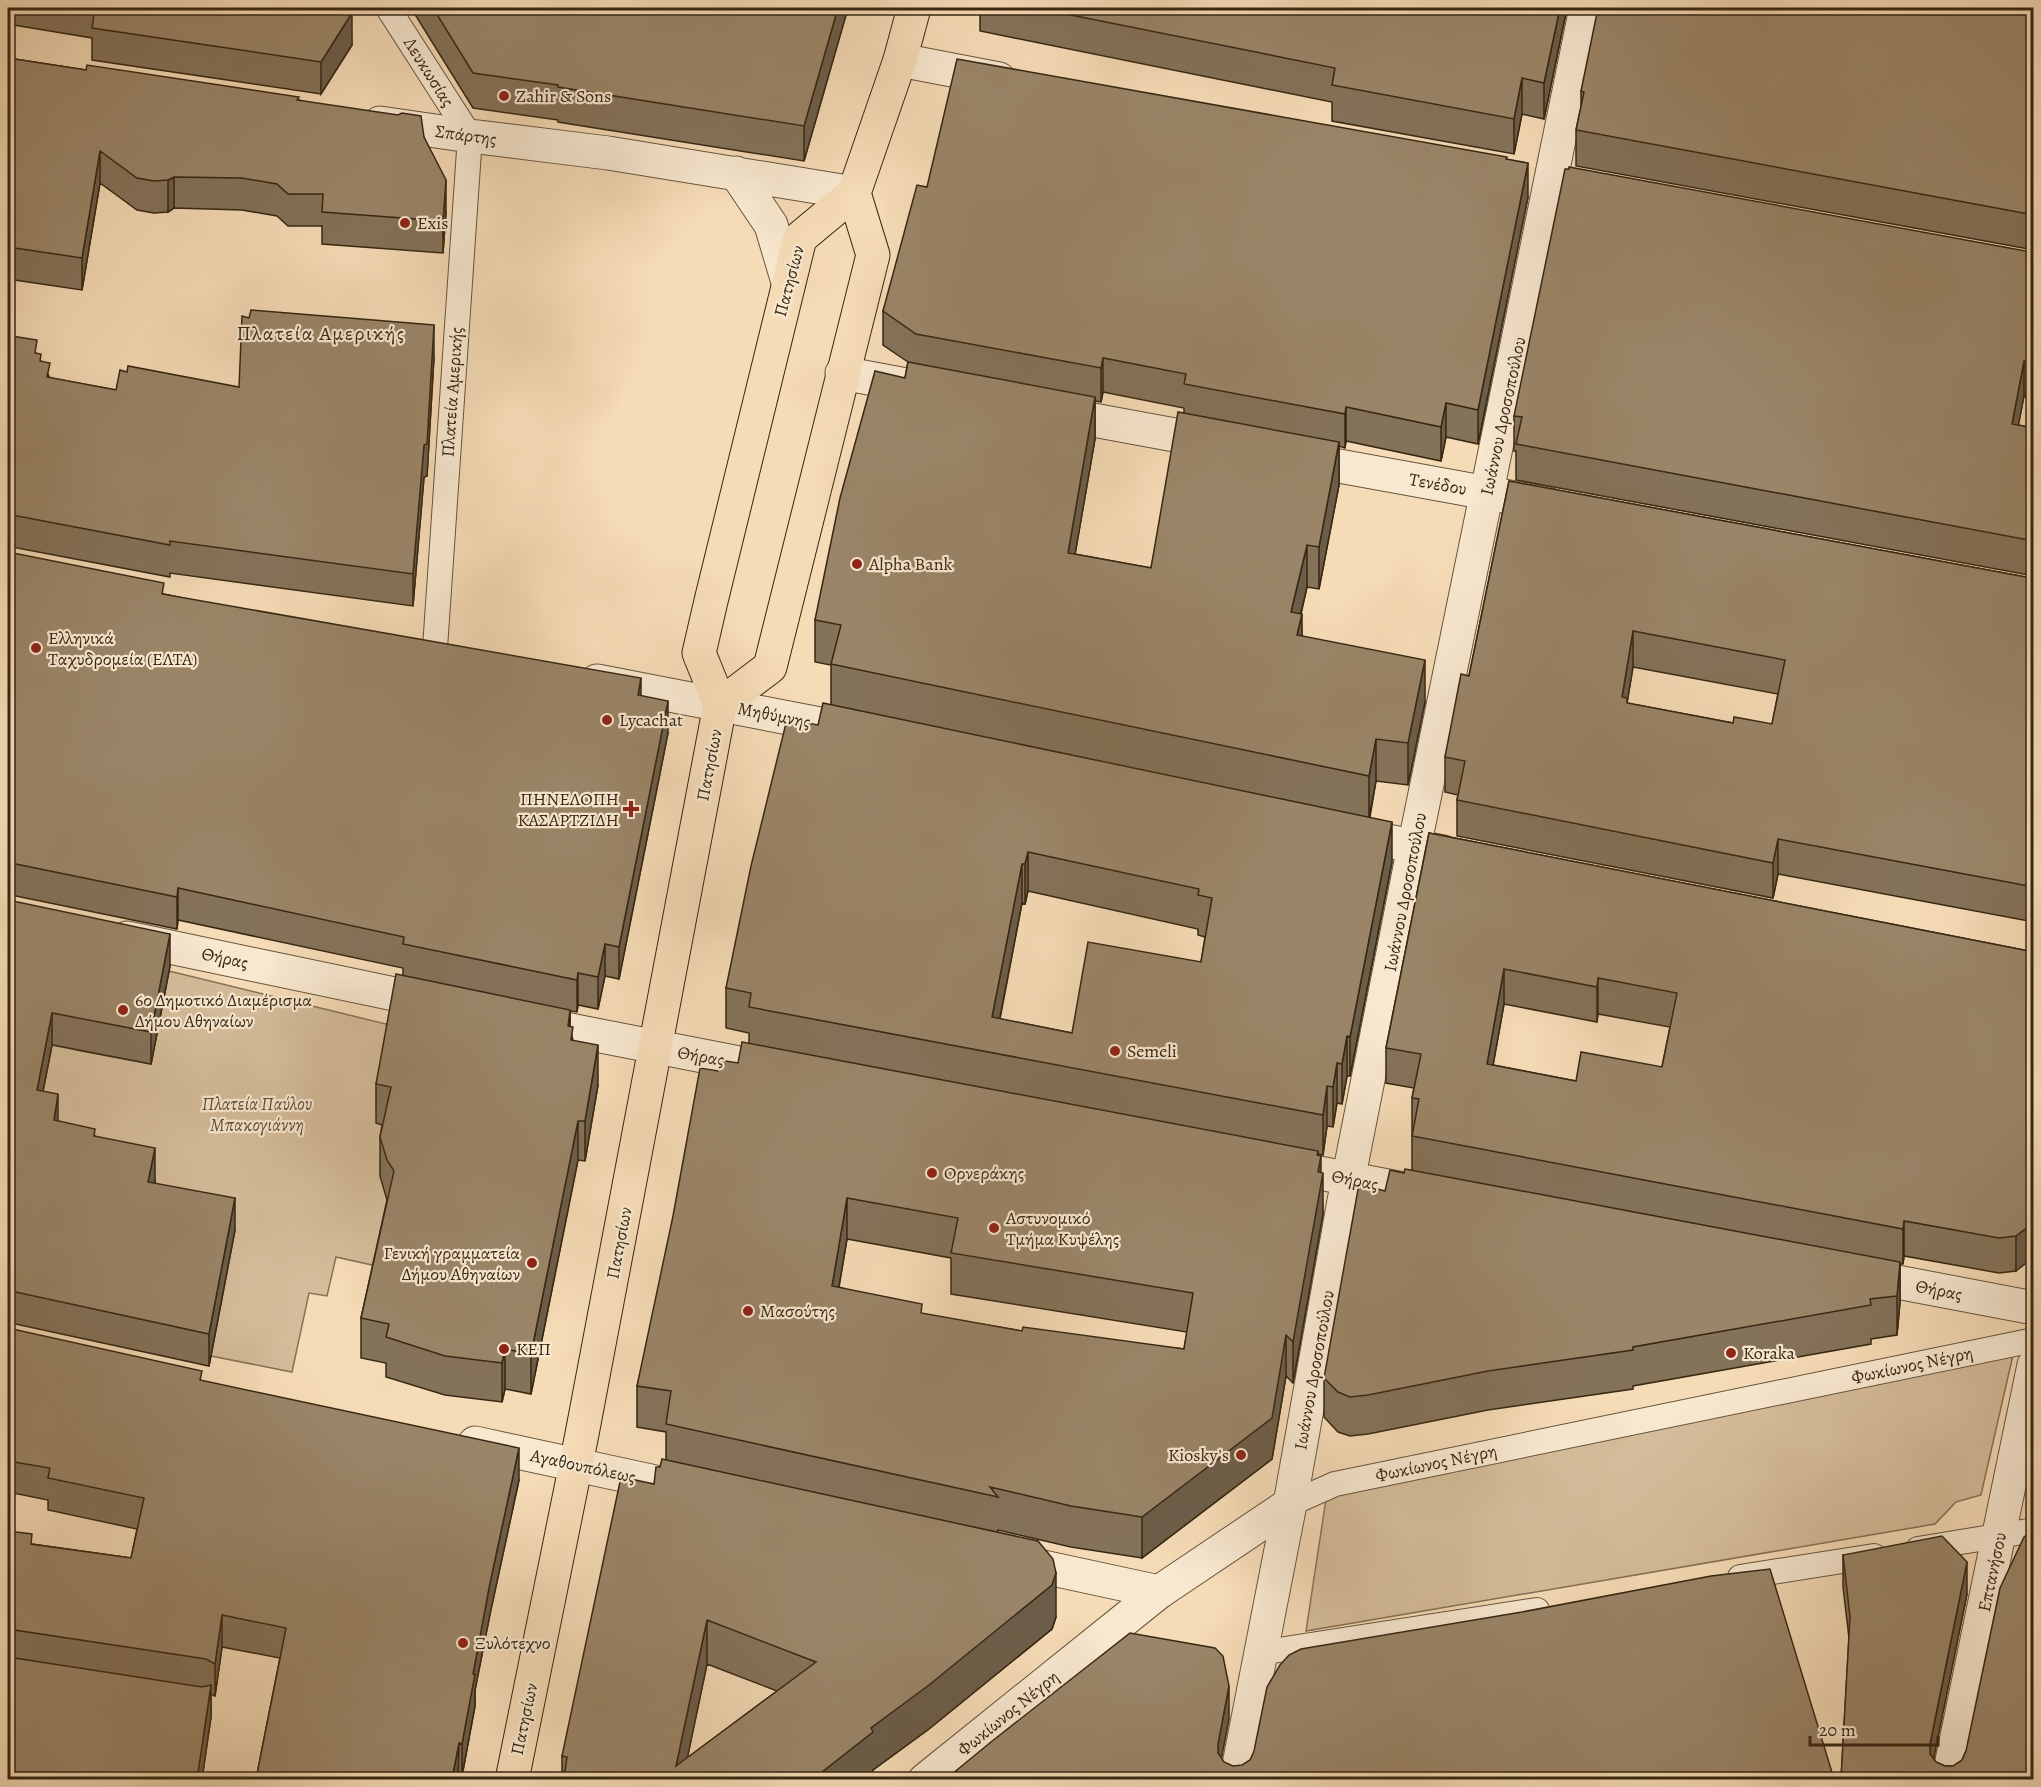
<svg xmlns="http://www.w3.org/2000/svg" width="2041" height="1787" font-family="Alegreya,serif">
<rect width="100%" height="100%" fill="#f5dbb6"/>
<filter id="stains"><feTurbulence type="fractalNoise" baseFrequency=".00333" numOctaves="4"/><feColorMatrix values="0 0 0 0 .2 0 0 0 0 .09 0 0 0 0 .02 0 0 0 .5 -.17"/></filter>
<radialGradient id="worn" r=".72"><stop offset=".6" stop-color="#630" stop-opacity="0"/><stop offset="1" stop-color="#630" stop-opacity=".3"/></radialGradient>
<path fill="#d5bc9a" stroke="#867256" stroke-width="1.5" d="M169,971L394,1026L391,1126L394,1210L381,1267L336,1257L327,1296L309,1293L292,1372L211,1356L53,1157L35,1090L46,1040L76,1050L151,1064Z
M2013,1355L1981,1495L1956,1502L1935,1524L1306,1631L1328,1486Z"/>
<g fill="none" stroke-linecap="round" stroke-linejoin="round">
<g stroke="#66543c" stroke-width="26">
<path id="pedestrian" d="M388,8L470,136L435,648
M1290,1504L1335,1484L2034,1340
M1918,1549L2034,1530
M1740,1577L1874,1556
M1260,1653L1537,1610"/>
</g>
<g stroke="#66543c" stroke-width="35">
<path id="minor" d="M900,60L999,79
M380,123L470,136L608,153L854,193
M736,173L771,225L788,282
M842,373L917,387
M1050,412L1218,443
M1295,458L1548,504
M597,681L861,732
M1347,833L1443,852
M127,938L437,1003
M529,1022L770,1069
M1277,1165L1430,1194
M1855,1274L2034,1308
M475,1443L697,1491
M1011,1560L1159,1592
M1948,1780L2034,1365"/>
</g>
<g stroke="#66543c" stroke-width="35">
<path id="tertiary" d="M925,1780L1159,1592L1290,1504
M1236,1780L1290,1504L1344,1201L1409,872L1586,8"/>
</g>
<g stroke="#372713" stroke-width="35">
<path id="primary" d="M720,705L770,667L873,255L854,193
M512,1780L582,1434L720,705L699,653L711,601L800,238L854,193L900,60L914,8"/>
</g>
<use href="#pedestrian" stroke="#f8e8d0" stroke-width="24"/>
<use href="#minor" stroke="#f8e8d0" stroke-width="33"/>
<use href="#tertiary" stroke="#f8e8d0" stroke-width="33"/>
<use href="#primary" stroke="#f5dbb6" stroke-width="33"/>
</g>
<path fill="#847259" stroke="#372713" stroke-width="1.5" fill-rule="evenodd" d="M8,8H349L352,45L321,94L92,60V38L8,24Z
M411,8H848L804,161L558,122V120L473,108Z
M980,8H1567L1544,119L1522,114L1514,154L1332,121V102L980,31Z
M2034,8V250L1576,166V130L1581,107V91Z
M8,58L86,70L299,100L424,137L446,212L443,253L322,244V226H288L277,216L242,210L174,208L168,212L154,213L137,210L100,183L82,290L8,279Z
M1507,159L1528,197L1478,444L1446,437L1441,461L1346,441L1345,448L1339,446V485L1319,589L1307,587L1301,614L1302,636L1425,702L1408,785L1376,781L1370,817L1392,862L1350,1076H1347L1342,1104L1337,1103L1333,1127L1327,1126L1323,1155L1318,1154L1321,1173L1323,1214L1293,1383L1286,1376L1272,1459L1142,1558L1071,1547L998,1530V1532L1056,1617L1052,1629L929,1729L873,1770V1776L868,1779H562V1756L654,1484L660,1467L666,1460V1432L637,1427V1386L718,1071L738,1063L749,1044V1033L726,1028V988L818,725L831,705V665L815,662V620L905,378L908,362L883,345V311L927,187ZM1103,392L1184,408V414L1151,568L1075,554L1095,439V401L1101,402ZM1028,891L1198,929V935L1205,937L1201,962L1072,1033L1000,1019L1022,903L1025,904ZM847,1239L951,1258V1294L1187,1332L1184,1349L1022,1331L922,1314L839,1287ZM707,1664L777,1691L687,1758Z
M2031,252H2034V398L2024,396L2018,425L2034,428V576L1516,480V451H1514V416Z
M8,327L13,336L37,354L50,378L116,390L239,387L434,357L427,476L424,477L413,606L170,573V577L12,547H8Z
M1509,481L2031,578H2034V922L1778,874L1773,898L1457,836V800L1458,795L1445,792V757L1469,676ZM1633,667L1778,694L1772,724L1733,723L1627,703Z
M8,552L164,594L641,696L668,733L619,979L605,976L598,1009L578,1005L577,1012L570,1011V1026L573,1041L598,1085L585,1161L578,1160L531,1394L505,1389L502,1402L445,1395L386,1377V1363L361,1358V1318L387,1200L380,1176V1137L382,1125L376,1123V1084L403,975V968L178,920L177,929L11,895H8Z
M1429,833L2034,952L2016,1271L1999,1273L1904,1256L1903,1264H1900V1302L1897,1335L1871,1339V1344L1633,1386V1389L1488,1410L1368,1434L1350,1436L1338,1432L1324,1417V1378L1385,1191L1404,1173L1412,1170V1098L1414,1088L1386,1083V1048ZM1504,1004L1597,1022L1598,1014L1670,1027L1662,1067L1576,1081L1493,1065Z
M8,900L170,966L151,1064L52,1045L43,1091L58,1121L95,1136L155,1180V1183L235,1230L209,1366L11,1323H8Z
M8,1328L202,1381L519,1480L490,1614L475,1690V1706L462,1776L459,1775L458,1779H256L280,1658L222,1647L215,1696L211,1694V1717L202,1779H8V1531L32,1544L131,1558L137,1529L48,1510V1500L8,1492Z
M1843,1555L1967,1594L1933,1758L1936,1762L1945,1766H1953L1962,1760L1966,1751L2034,1779H1841L1849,1638L1843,1587Z"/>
<path fill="#6c5d49" stroke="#372713" stroke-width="1.5" d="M838,8H848L804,161V126Z
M1560,8H1567L1544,119V83Z
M352,13V45L321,94V62Z
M1522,78V114L1514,154V119Z
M100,151V183L82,290V258Z
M1528,163V197L1478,444V410Z
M174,177V208L168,212V180Z
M446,180V212L443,253V221Z
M434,325V357L427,476L424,477L413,606V574Z
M1103,358V392L1101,402V368Z
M2024,361V396L2012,459V424Z
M1095,397V439L1068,595V553Z
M1446,403V437L1441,461V427Z
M1346,407V441L1345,448V414Z
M1339,442V485L1319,589V547Z
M1307,545V587L1291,654V612Z
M1302,614V656L1297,635Z
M1633,631V667L1622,733V697Z
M1425,660V702L1408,785V743Z
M641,678V710L638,695Z
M668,701V733L619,979V947Z
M1376,739V781L1369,818V776Z
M1392,822V862L1350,1076V1037Z
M1778,839V874L1773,898V863Z
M1028,852V891L1025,904V864Z
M1022,864V903L993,1053L992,1017Z
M178,888V920L177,929V897Z
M170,934V966L151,1064V1032Z
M605,944V976L598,1009V977Z
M1504,969V1004L1487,1099V1064Z
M578,973V1005L577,1012V980Z
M1598,978V1014L1597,1022V987Z
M570,1010V1049L568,1026Z
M52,1013V1045L37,1122V1090Z
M1347,1036V1076L1342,1104V1064Z
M598,1045V1085L585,1161V1121Z
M1337,1063V1103L1333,1127V1087Z
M1327,1086V1126L1323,1155V1115Z
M58,1094V1126L54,1120Z
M578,1121V1160L531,1394V1354Z
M155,1148V1180L148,1213V1182Z
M1318,1151V1170L1321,1156V1185L1323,1173V1214L1293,1383V1342Z
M235,1198V1230L209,1366V1334Z
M847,1198V1239L832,1327V1286Z
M1904,1221V1256L1903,1264V1229Z
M2034,1222V1257L2016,1271V1236Z
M1900,1262V1302L1897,1335V1296Z
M1286,1335V1376L1272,1459L1142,1558V1517Z
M505,1349V1389L502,1402V1363Z
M519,1448V1480L490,1614L475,1690V1706L462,1776V1744L473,1674L490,1583Z
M1967,1562V1594L1930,1777V1744Z
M1056,1573V1617L1052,1629L929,1729L873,1770V1776L868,1779H813L871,1728Z
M222,1615V1647L215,1696V1664Z
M707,1620V1664L683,1779L676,1766Z
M211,1685V1717L202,1779H197Z
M1229,1686V1719L1218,1776V1744Z
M459,1743L458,1779H452Z"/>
<path fill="#9a8568" stroke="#372713" stroke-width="1.5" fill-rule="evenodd" d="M95,8H349L352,13L321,62L92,28Z
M433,8H838L804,126L558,87V85L473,73Z
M1036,8H1560L1544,83L1522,78L1514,119L1332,85L1335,68Z
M1598,8H2034V215L1576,130L1584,92L1581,91Z
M8,58L86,70L87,65L299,97L297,100L398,115L402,113L421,116L424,137L446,180L443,221L322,212L323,194H288L277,184L242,178L174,177L168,180L154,181L137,178L100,151L82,258L8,247Z
M957,59L1507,157L1506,159L1528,163L1478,410L1446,403L1441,427L1346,407L1345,414L1184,384L1186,374L1103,358L1101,368L916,334L883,311L917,185L927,187Z
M1569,167L2031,252H2034V362L2024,361L2012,424L2034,428V541L1516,444L1522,417L1514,416L1565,169H1569Z
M251,310L434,325L427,444L424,445L413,574L170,541V545L12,515H8V327L13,328L12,336L37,340L35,353L41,354L40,361L50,363L47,377L116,390L120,370L127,372L128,366L239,387L242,316L249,318Z
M908,362L1095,397L1068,553L1151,568L1178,412L1339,442L1319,547L1307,545L1291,612L1302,614L1297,635L1425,660L1408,743L1376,739L1369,776L831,664L841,625L815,620L840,498L875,371L905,378Z
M1509,481L2031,578H2034V887L1778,839L1773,863L1457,800L1465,761L1445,757L1461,674L1469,676ZM1633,631L1785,660L1772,724L1734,717L1733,723L1627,703V698L1622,697Z
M8,552L164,583L162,594L641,678L638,695L668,701L619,947L605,944L598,977L578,973L577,980L403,944L404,937L178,888L177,897L11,863H8Z
M823,703L1392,822L1350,1037L1347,1036L1342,1064L1337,1063L1333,1087L1327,1086L1323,1115L749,1007L751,993L726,988L751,866L787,719L818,725ZM1028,852L1199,889L1198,895L1212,898L1201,962L1088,942L1072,1033L992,1017L1022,864H1025Z
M1429,833L2034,952V1222L2016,1236L1999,1238L1904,1221L1903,1229L1412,1136L1419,1099L1412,1098L1421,1054L1386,1048ZM1504,969L1597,987L1598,978L1677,993L1662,1067L1581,1052L1576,1081L1487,1064Z
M8,900L170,934L151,1032L52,1013L37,1090L58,1094L54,1120L95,1129L94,1136L155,1148L148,1182L235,1198L209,1334L11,1291H8Z
M396,974L570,1010L568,1026L573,1027L571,1040L598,1045L585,1121H578L531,1354L505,1349L502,1363L445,1356L386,1337L389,1324L361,1318L394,1171L387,1160L380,1137L391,1087L376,1084Z
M742,1042L1318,1151L1317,1155L1321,1156L1318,1172L1323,1173L1293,1342L1286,1335L1272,1418L1142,1517L1071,1506L990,1487L998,1497L666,1424L671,1391L637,1386L673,1216L700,1068L718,1071L720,1060L738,1063ZM847,1198L958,1218L951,1253L1193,1293L1184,1349L1023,1327L1022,1331L921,1313L922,1304L832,1286Z
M1405,1169L1900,1262L1897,1296L1870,1299L1871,1305L1633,1347V1350L1488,1371L1368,1395L1350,1397L1338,1392L1324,1378L1359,1184L1385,1191L1390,1170L1404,1173Z
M8,1328L202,1371L200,1380L519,1448L490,1583L473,1674H475L462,1744L459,1743L452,1779H256L286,1628L222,1615L215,1664L206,1659L8,1629V1531L32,1534L31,1544L131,1558L144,1498L48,1478L50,1468L8,1461Z
M662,1459L1038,1541L1053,1559L1056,1573L1052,1585L929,1685L871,1728L873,1732L813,1779H564L567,1757L562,1756L621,1477L654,1484L656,1467H660ZM707,1620L816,1662L676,1766Z
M2034,1530V1779H1841L1850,1617L1843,1555L1942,1536L1967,1562L1930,1744V1754L1936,1762L1945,1766H1953L1962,1760L1966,1751L2000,1588L2024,1537Z
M1770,1569L1834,1779H946L991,1742L1130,1633L1215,1648L1223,1656L1229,1686L1218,1744V1753L1224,1762L1233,1766L1242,1765L1250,1760L1254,1751L1267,1687L1280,1665L1289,1655L1301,1649L1522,1612L1711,1576Z
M8,1657L202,1687L211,1685L197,1779H8Z"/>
<g fill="#8f2418" stroke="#f8e8d0" stroke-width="2">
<circle cx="504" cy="96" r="6"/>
<circle cx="405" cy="223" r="6"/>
<circle cx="857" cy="564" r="6"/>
<circle cx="36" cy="648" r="6"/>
<circle cx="607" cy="720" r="6"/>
<path d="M628 800h6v6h6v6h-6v6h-6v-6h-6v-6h6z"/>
<circle cx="123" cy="1010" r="6"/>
<circle cx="1115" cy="1051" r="6"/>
<circle cx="932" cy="1173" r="6"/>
<circle cx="994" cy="1228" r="6"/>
<circle cx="532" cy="1263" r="6"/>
<circle cx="748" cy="1311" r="6"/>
<circle cx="504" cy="1349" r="6"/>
<circle cx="1731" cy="1353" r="6"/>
<circle cx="1241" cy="1455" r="6"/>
<circle cx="463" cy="1643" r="6"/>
</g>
<g text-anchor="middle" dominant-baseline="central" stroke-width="4.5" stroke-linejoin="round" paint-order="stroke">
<g font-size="18" fill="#372713" stroke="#f8e8d0">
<text transform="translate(429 72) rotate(58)">Λευκωσίας</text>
<text transform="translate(466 135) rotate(8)">Σπάρτης</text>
<text transform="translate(789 281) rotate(-75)">Πατησίων</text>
<text transform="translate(452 392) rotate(-86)">Πλατεία Αμερικής</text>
<text transform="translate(1503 416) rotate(-78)">Ιωάννου Δροσοπούλου</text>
<text transform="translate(1438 484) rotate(10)">Τενέδου</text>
<text transform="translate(774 715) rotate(11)">Μηθύμνης</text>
<text transform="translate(709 765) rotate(-79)">Πατησίων</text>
<text transform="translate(1405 892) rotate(-79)">Ιωάννου Δροσοπούλου</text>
<text transform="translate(225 958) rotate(12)">Θήρας</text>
<text transform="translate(701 1056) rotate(10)">Θήρας</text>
<text transform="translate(1355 1180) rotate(11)">Θήρας</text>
<text transform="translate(619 1243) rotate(-79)">Πατησίων</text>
<text transform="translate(1939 1290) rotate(11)">Θήρας</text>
<text transform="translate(1912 1365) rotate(-12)">Φωκίωνος Νέγρη</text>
<text transform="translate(1314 1370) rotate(-80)">Ιωάννου Δροσοπούλου</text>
<text transform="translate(1436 1463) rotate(-12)">Φωκίωνος Νέγρη</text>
<text transform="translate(583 1466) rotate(12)">Αγαθουπόλεως</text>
<text transform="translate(1992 1572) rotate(-78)">Επτανήσου</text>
<text transform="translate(1008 1713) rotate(-39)">Φωκίωνος Νέγρη</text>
<text transform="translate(524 1719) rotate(-78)">Πατησίων</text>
</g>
<g font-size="18" fill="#372713" stroke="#f8e8d0" text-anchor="start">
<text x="516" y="96">Zahir &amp; Sons</text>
<text x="417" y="223">Exis</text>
<text x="869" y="564">Alpha Bank</text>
<text x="48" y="638">Ελληνικά<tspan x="48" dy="21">Ταχυδρομεία (ΕΛΤΑ)</tspan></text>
<text x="619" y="720">Lycachat</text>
<text x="619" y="799" text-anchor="end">ΠΗΝΕΛΟΠΗ<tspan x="619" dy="21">ΚΑΣΑΡΤΖΙΔΗ</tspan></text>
<text x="135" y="1000">6ο Δημοτικό Διαμέρισμα<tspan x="135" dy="21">Δήμου Αθηναίων</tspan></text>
<text x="1127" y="1051">Semeli</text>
<text x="944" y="1173">Ορνεράκης</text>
<text x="1006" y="1218">Αστυνομικό<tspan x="1006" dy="21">Τμήμα Κυψέλης</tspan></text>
<text x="520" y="1253" text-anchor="end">Γενική γραμματεία<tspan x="520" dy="21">Δήμου Αθηναίων</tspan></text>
<text x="760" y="1311">Μασούτης</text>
<text x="516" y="1349">ΚΕΠ</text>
<text x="1743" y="1353">Koraka</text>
<text x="1229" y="1455" text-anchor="end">Kiosky's</text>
<text x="475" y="1643">Ξυλότεχνο</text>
</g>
<g font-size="18" font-style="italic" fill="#5e4c35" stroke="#f8e8d0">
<text x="257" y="1104">Πλατεία Παύλου<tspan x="257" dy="21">Μπακογιάννη</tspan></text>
</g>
<g font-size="20" letter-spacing="1.5" fill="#372713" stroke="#f8e8d0">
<text x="321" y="333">Πλατεία Αμερικής</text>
</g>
</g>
<rect width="2041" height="1787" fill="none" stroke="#f5dbb6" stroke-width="30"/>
<rect x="9" y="9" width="2023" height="1769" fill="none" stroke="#372713" stroke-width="3"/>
<rect x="15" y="15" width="2011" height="1757" fill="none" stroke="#372713" stroke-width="1.5"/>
<path d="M1810 1736v9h128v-9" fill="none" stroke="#372713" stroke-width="3"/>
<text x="1819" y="1736" font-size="18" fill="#372713" stroke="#f8e8d0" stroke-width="4.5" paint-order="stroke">20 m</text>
<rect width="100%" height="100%" filter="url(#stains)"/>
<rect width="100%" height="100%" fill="url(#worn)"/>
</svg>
